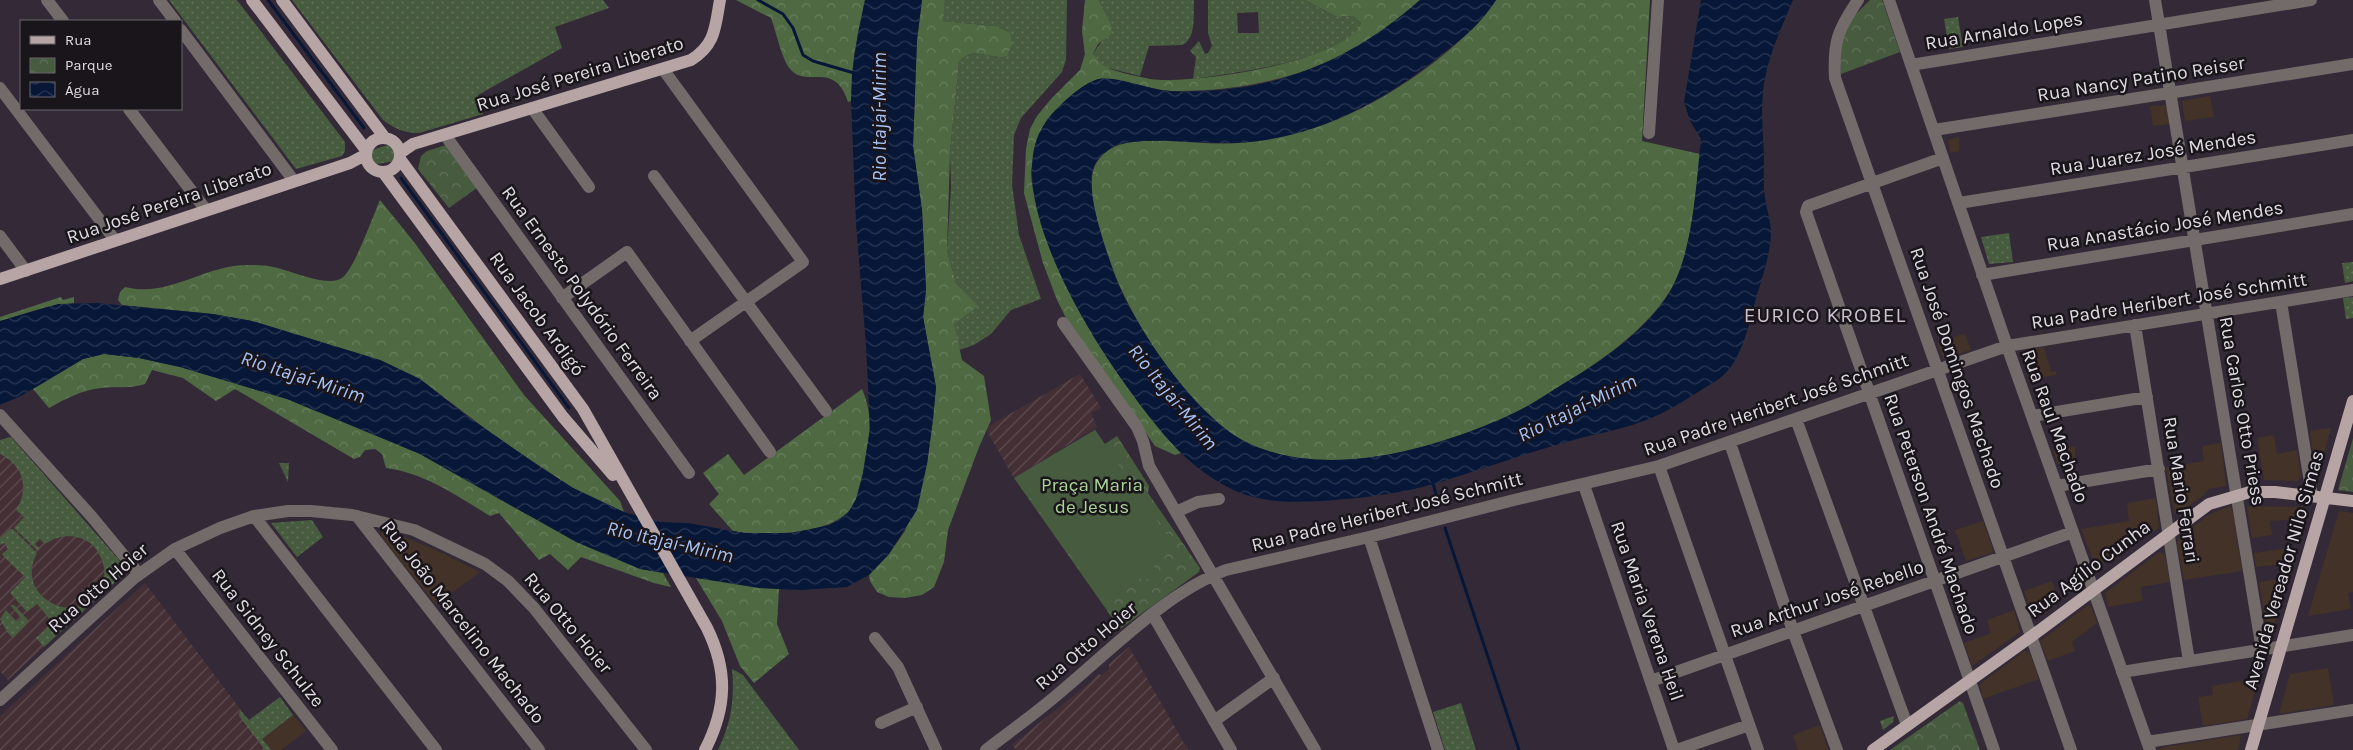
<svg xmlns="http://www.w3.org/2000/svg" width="2353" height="750" font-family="Karla,sans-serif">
<defs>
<pattern id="industrial-furrows" width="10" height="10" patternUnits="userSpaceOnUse" patternTransform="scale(1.25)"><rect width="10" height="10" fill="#443034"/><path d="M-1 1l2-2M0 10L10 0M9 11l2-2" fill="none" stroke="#5f4d51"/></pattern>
<pattern id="grass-dots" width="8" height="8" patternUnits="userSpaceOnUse" patternTransform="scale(1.25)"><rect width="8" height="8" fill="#475b3f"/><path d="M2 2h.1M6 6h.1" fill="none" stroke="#61725a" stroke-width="1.8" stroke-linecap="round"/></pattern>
<pattern id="forest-crowns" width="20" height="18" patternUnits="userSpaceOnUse" patternTransform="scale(1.25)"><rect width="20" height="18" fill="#4f6a43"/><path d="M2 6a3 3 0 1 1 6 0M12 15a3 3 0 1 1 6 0" fill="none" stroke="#687f5e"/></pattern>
<pattern id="park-crowns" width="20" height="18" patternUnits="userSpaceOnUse" patternTransform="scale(1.25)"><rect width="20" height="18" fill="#475b3f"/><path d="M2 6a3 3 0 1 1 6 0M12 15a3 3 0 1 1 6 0" fill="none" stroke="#61725a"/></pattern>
<pattern id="water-waves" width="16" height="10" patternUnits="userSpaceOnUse" patternTransform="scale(1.25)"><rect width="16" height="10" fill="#071737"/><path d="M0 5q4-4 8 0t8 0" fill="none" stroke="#2b3854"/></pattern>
</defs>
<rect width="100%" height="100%" fill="#342a37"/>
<path fill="#433228" d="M2210,96L2214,117L2185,121L2182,101Z
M2167,105L2170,124L2153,126L2150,106Z
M1959,137V151L1950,153L1948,140Z
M1965,333L1971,350L1943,359L1937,343Z
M2044,347L2051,372L2056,371V375L2028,380L2021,351Z
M2331,428L2320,468L2315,467L2310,431Z
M2274,435L2277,454L2297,450L2301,477L2298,481L2264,480L2257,438Z
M2221,443L2226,486L2208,489L2205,494L2179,513H2174L2166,467L2204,461L2202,446Z
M2075,446L2076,460L2058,464L2053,451Z
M2156,498L2159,528L2103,563L2094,562L2081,529L2129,521L2127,503Z
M2230,506L2233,512L2242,571L2184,580L2177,544L2179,537L2210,514Z
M2249,506L2304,507L2306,510L2304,519L2270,521L2272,535L2252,538L2247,508Z
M2339,511L2353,513V592L2348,593L2351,609L2308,616Z
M1983,521L1994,552L1966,561L1955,530Z
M381,532L409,539L438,551L480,572L436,605L391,549L380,534Z
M2295,547L2291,563L2256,567L2254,553Z
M2159,552L2165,555L2170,582L2141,587L2143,601L2108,607L2105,593Z
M2287,578L2273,630L2269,633L2267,631L2259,582Z
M2052,581L2059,603L2034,620L2024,591Z
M2088,605L2091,607L2097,623L2072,642L2075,651L2048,661L2040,641Z
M2014,610L2020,632L1972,666L1964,643L1991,633L1987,620Z
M2025,651L2030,654L2039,679L1983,699L1980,684Z
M2328,668L2334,705L2279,714L2290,674Z
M2259,678L2247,719L2203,726L2198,697L2213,695L2212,686Z
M293,715L306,731L281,750H271L262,739Z
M1820,725L1828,750H1798L1793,735Z
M2240,735L2241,736L2238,750H2158L2164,747Z"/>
<path fill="url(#industrial-furrows)" d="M1080,374L1101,408L1091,413L1097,427L1014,478L985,428Z
M11,437L126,568L124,574L8,680L0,671V440Z
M145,583L271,750H0V716Z
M1129,647L1188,750H1016L1012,745L1088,684L1098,674L1102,675L1109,669V664Z"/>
<path fill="url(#grass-dots)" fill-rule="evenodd" d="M169,0H237L345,142V151L342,156L296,169Z
M292,0H603L609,8L555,27L562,48L478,95L483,114L419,133C404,133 395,129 383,120Z
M945,0H1067L1066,60L1062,72L1021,118L1014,135L1012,185L1019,235L1041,299L1011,310L991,334L974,345L959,350L953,324L977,306L956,283L947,251L951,187L950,153L959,62C971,49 983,54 998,58L994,26L942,21Z
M1099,0H1194C1193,14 1197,38 1182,45L1149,46L1140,76L1104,67L1093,54L1112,26Z
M1208,0H1305L1337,17L1353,16L1361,23C1344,61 1231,73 1193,79L1196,57L1190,51L1199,41L1205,54L1208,53L1212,46L1208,33ZM1258,12L1259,33H1238L1237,13Z
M1958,17L1963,47L1949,49L1944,19Z
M391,144L397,152L395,161L372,165L368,158L369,151Z
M2009,233L2013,262L1989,264L1981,237Z
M2353,262V281L2345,283L2342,263Z
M2353,297V318L2346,319L2343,298Z
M11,437L126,568L124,574L44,647L36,638L53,623L37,604L27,612L10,593L25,577L4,557L2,554L8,549L4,543L0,545V538L10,529H13L37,553C12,597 81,632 101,586C106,576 105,565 100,556C90,534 64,531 45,544L40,539L35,544L40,549L38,551L14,528L24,517L16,510C30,488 23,465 0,454V440Z
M279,463H289L288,482Z
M312,520L323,537L297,557L271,523Z
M10,605H14L29,621L13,638L7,632L0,619L6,610L17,622L21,618Z
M732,669L743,675L799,750H718C731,724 735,698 732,669Z
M280,697L293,715L262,739L271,750H265L239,716L240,710L249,720Z
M1461,703L1476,750H1445L1433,712Z
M1894,716L1893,722L1883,730L1880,721Z"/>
<path fill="url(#forest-crowns)" d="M736,0H865L854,55L851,101L848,102C835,60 807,88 791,70C782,61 776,31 771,18Z
M922,0H945L943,21L994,26L1010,33L1012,44L1007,56C988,61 975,44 959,62L950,153L947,251L956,283L978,306L954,324L962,360L984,376L991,420L979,447L948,530L944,562L934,587L922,595L905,598L889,597L877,592L870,581L869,575L889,554L905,531L927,464L933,419L936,387L923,317L926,290L922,210L913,146L917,41Z
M1085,0H1099L1112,26L1111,34L1098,44L1093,54C1097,57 1099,62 1103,65C1109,71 1141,77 1150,79C1190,85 1344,63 1361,23L1353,16L1337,17L1305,0H1420C1408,10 1396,22 1383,31C1320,74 1249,92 1173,91C1152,91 1115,76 1099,79C1083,83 1069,98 1057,109C1044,122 1042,129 1038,147C1035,155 1031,165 1031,174C1032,191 1037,208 1042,224C1068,310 1123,386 1181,453L1175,455L1155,446L1066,318L1057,300L1043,263L1024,193L1026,149L1030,129L1037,116L1051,99L1080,70L1085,54L1082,31Z
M1496,0H1650L1642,141L1700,154C1695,198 1692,260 1666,297C1641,333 1601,361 1565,383C1549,393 1533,404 1516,412C1442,449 1323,482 1244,441C1191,413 1130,320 1111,264C1103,239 1082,185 1097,162C1102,154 1109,148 1119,145C1148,135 1204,146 1238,143C1260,141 1286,136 1307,130C1370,113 1459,54 1496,0Z
M380,200L414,242L524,395L620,501L624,512L573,488L500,440L420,379L380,360L252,321L213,314L122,305L118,300L120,292L125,287C169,298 202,266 246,265C254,265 264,265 273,267C290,270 328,288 342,278C354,270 373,216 380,200Z
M61,297L63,300L74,297V303L46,307L0,321V317Z
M104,354L139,358L180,367L287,399L420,454L522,512L640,569L663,573L671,587L654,583L581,557L568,570L550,554L539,560L499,513L490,516C457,496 425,473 386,468L382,454L375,449L365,450L360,457L354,459L235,389L216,401L183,378L152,370L145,384C130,389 116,386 101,388C82,390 65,399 49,408L33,389L83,359Z
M862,389C873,415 870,432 865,460C863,475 861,494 852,507C832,536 765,536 733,531L709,504L719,494L703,473L728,454L744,475Z
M696,578L779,589L777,624L789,654L754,683L740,666L722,621Z"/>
<path fill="url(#park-crowns)" d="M1870,0H1882L1900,52L1841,74L1839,49L1852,18Z
M446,145L478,187L449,208L418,169L421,156L427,151Z
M1095,430L1105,444L1117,436L1149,486L1148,493L1200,568L1199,572L1120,629L1014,478Z
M2353,438V492L2338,490Z
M1960,701L1963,703L1980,750H1890Z"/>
<path fill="#475b3f" d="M1095,430L1174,546L1101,599L1016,477Z
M1153,566L1158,572L1143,582L1139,576Z"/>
<path fill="url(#water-waves)" d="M865,0H922L917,39L913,146L922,210L926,290L923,317L936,387L933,419L927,464L917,510L889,554L869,575L847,587L801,590L759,588L640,569L576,542L420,454L382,438L287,399L180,367L139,358L104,354L83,359L21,396L0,405V321L58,304L97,303L213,314L252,321L380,360L420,379L467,416L539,466L573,488L624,512L661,522L688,523L744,533H791L830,525L848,513L856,499L863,473L870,429L866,345L856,224L851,101L852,73L858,33Z
M1420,0H1496C1481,24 1463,38 1441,55C1382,103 1312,140 1235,143C1202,144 1151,137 1121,144C1110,147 1099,156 1094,166C1084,188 1105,247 1113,270C1131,323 1196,417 1246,442C1326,482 1438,448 1514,413C1531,405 1547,394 1563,384C1601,362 1641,334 1666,298C1693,259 1696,185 1701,139L1690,121L1684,102L1701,0H1793C1781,29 1766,60 1763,92C1761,112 1763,134 1764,154C1764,169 1763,184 1765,198C1767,210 1771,222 1771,233C1770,261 1759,284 1753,310C1748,329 1742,352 1730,368C1722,378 1713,383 1703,389C1682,402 1664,414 1641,422C1616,431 1589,435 1563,443C1521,455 1479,470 1437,483C1401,494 1361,498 1323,501C1300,502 1277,503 1253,497C1226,490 1198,470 1179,451C1123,393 990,202 1045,123C1054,109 1083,82 1099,79C1119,76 1148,90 1169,91C1267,96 1347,64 1420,0Z"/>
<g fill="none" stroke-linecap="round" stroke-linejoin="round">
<path stroke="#071737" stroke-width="3" d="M268,0L364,128
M758,0L783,14L793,28L803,55L813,61L854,73
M401,178L569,408
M1432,480L1436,494
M1445,528L1519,750"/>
<path stroke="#736a6a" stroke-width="12" d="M47,0L63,21
M159,0L175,21
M1858,0C1838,30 1833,41 1835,78L2071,750
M1889,0L2007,346L2150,750
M2155,0L2262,650
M181,30L294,181
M1911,65L2311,0
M663,69L803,262L690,341
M0,88L115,240
M532,108L589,187
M129,109L206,210
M1934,130L2353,64
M1649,133L1658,0
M445,135L689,473
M1943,158L1808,206L1806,212L1994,750
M654,176L826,411
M1959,203L2353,140
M0,236L26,271
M1982,275L2353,214
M562,298L627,252L770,452
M2281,302L2312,495
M1063,323L1137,427L1143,441L1149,466L1315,750
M2135,325L2189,661
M0,415L92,517L139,574
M2032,416L2147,397
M1796,419L1907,725
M1730,443L1793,631L1837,750
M1659,466L1758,750
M1584,485L1674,750
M2057,486L2159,469
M1176,512L1198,502L1219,499
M254,516L436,750
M357,516L539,750
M1369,537L1438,750
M175,549L332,750
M1153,615L1231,750
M875,638L898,667L936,750
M2122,672L2353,635
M1651,681L2073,532
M0,700L134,578L175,549L220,528L254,516L288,511H311L352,515L414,530L485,564L508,581L534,608L646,750
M1214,721L1274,678
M881,723L917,707
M2147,742L2353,710
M986,750C1012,730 1039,711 1064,689C1113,648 1166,593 1226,570L1369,537L1514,500L1659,466L2007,346L2353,290
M1677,750L1749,725"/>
<path stroke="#b7a5a5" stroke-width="12" d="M252,0L366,150
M282,0L385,138
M366 155a17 17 0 1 1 34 0a17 17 0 1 1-34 0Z
M400,153L413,144L691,60C716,44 715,27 720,0
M400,159L583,409L707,628C728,671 727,707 705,750
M383,172L563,417L613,475
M0,279L350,163L365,155
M1873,750L2040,630L2209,504L2250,492H2275L2353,501
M2251,750L2353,401"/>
</g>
<g text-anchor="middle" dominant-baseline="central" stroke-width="5" stroke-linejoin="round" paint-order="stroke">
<g font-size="19" fill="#e0dae2" stroke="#19151a">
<text transform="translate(2004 31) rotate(-9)">Rua Arnaldo Lopes</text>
<text transform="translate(580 74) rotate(-17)">Rua José Pereira Liberato</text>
<text transform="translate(2141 79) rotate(-9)">Rua Nancy Patino Reiser</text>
<text transform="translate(2153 153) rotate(-9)">Rua Juarez José Mendes</text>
<text transform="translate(169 203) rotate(-19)">Rua José Pereira Liberato</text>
<text transform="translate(2165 226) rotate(-9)">Rua Anastácio José Mendes</text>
<text transform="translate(582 293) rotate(54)">Rua Ernesto Polydório Ferreira</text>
<text transform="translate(2169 301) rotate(-9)">Rua Padre Heribert José Schmitt</text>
<text transform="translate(537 314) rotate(54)">Rua Jacob Ardigó</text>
<text transform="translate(1957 368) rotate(71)">Rua José Domingos Machado</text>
<text transform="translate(1776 405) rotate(-19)">Rua Padre Heribert José Schmitt</text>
<text transform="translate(2242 411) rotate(80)">Rua Carlos Otto Priess</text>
<text transform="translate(2055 426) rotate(70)">Rua Raul Machado</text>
<text transform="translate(2181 490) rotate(81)">Rua Mario Ferrari</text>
<text transform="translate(1387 512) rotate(-14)">Rua Padre Heribert José Schmitt</text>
<text transform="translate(1931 514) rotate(71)">Rua Peterson André Machado</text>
<text transform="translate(2089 569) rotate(-37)">Rua Agílio Cunha</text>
<text transform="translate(2284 570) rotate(-74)">Avenida Vereador Nilo Simas</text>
<text transform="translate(98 588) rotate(-41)">Rua Otto Hoier</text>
<text transform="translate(1827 599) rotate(-19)">Rua Arthur José Rebello</text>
<text transform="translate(1647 611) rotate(71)">Rua Maria Verena Heil</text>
<text transform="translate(463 622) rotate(52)">Rua João Marcelino Machado</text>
<text transform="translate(568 623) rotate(50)">Rua Otto Hoier</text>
<text transform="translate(268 638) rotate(52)">Rua Sidney Schulze</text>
<text transform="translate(1086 646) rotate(-40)">Rua Otto Hoier</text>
</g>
<g font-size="19" fill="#a9d495" stroke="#19151a">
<text x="1092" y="485">Praça Maria<tspan x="1092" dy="22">de Jesus</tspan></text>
</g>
<g font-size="20" font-style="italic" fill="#a6c2f5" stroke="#19151a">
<text transform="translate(879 117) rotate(-90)">Rio Itajaí-Mirim</text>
<text transform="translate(303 377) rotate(18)">Rio Itajaí-Mirim</text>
<text transform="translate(1173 397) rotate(51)">Rio Itajaí-Mirim</text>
<text transform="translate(1577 408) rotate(-26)">Rio Itajaí-Mirim</text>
<text transform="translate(670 542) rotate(13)">Rio Itajaí-Mirim</text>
</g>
<g font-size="21" letter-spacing="1" fill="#cbbfcf" stroke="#19151a">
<text x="1825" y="315">EURICO KROBEL</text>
</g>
</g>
<rect x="20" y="20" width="162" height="90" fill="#19151a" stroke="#69646a"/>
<rect x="30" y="36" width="25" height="8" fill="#b7a5a5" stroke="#69646a"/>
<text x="65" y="45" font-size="15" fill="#e0dae2">Rua</text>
<rect x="30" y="58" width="25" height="15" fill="url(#park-crowns)" stroke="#69646a"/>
<text x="65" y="70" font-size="15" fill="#e0dae2">Parque</text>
<rect x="30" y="82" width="25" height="15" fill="url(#water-waves)" stroke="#69646a"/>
<text x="65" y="95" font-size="15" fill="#e0dae2">Água</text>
</svg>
